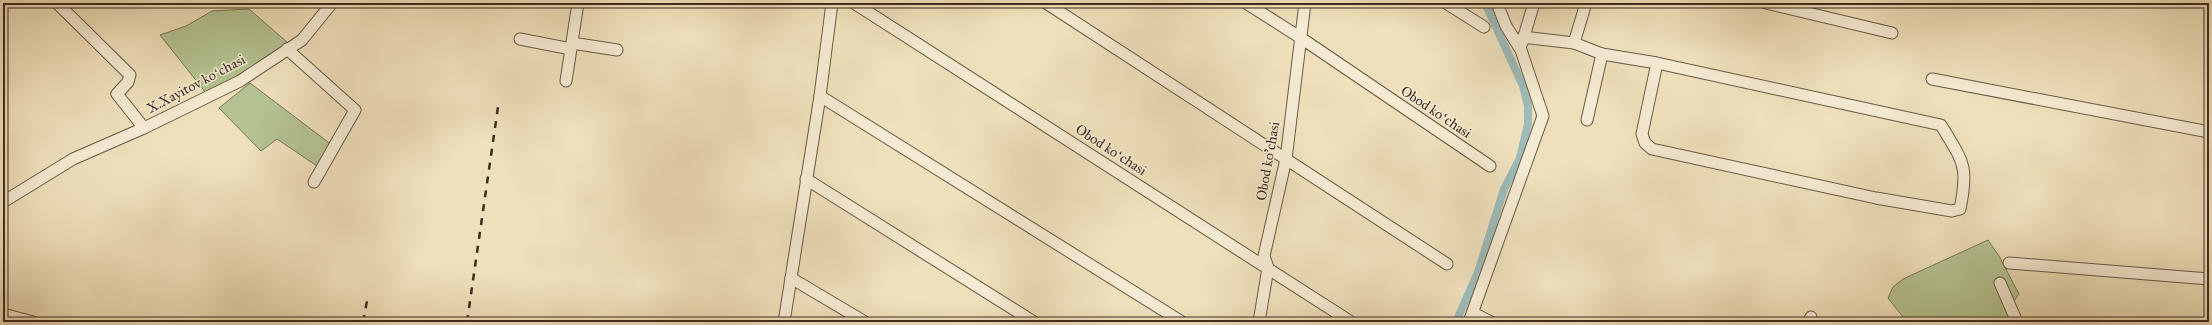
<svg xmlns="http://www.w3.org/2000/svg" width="2212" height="325" font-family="'IM FELL Great Primer',serif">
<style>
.green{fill:#b5c393;stroke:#7a7758}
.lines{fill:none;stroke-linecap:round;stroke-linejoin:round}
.canal{stroke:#9dbbb9;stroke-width:8}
.minor-casing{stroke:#6a5845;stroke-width:13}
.minor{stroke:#f5ebd3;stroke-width:11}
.rail{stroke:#3e2b1e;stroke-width:2.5;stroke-dasharray:7 7;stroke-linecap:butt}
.labels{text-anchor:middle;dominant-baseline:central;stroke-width:3;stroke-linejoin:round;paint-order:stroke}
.street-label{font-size:14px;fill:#3e2b1e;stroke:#f5ebd3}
</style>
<rect width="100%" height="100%" fill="#efe0bb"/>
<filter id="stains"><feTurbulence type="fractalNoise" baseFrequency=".005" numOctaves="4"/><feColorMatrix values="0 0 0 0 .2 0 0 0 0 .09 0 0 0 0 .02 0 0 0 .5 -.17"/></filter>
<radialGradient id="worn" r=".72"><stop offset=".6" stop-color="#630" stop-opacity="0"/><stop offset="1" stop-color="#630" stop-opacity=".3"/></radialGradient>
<g class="green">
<path d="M249,9l39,34 -53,37 -29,13 -46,-58 26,-9 26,-15z"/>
<path d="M250,83l82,62 -12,23 -43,-29 -16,12 -42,-43z"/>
<path d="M1988,240l11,16 20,38 -5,7 9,21h-116l-19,-24 5,-11 10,-8z"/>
</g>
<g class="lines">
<path class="canal" d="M1456,322l22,-50 26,-83 16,-31 8,-34v-18l-5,-20 -38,-83"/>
<g class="minor-casing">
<g id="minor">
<path d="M57,3l73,72 -2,7 -11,12 27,34"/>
<path d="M854,3l497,319"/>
<path d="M1046,3l401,261"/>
<path d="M1246,3l55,35 189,128"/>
<path d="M1446,3l38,24"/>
<path d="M1766,3l126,30"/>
<path d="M1523,37l51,6 28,11 55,9 284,62c22,37 28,40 19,84l-8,2 -76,-13 -224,-49 -7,-6 -3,-9 15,-71"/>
<path d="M520,39l51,10"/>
<path d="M572,43l45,7"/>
<path d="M1522,43l12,-40"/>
<path d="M1574,43l12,-40"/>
<path d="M287,49l68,61 -41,72"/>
<path d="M1932,79l277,53"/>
<path d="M566,81l12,-78"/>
<path d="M820,96l362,226"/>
<path d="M1587,120l15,-66"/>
<path d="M806,179l228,143"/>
<path d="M3,202l70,-43 71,-31 96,-47 62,-41 30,-37"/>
<path d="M2009,263l200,16"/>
<path d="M791,278l74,44"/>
<path d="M2000,283l17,39"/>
<path d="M1473,313l18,9"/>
<path d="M3,314l30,8"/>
<path d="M784,322l36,-226 12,-93"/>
<path d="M1259,322l9,-54 -4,-12 22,-97 19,-156"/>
<path d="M1469,322l74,-206 -22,-66 -15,-24 -9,-23"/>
<path d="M1808,322l3,-5"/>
</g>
</g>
<use href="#minor" class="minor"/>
<g class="rail">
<path d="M363,322l4,-21"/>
<path d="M467,322l31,-215"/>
</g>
</g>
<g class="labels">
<g class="street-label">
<text transform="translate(196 84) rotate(-28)">X.Xayitov koʻchasi</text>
<text transform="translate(1436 112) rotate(34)">Obod koʻchasi</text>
<text transform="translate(1111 150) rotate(33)">Obod koʻchasi</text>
<text transform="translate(1268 161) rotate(-80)">Obod ko'chasi</text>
</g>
</g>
<rect width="2212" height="325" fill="none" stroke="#efe0bb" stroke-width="16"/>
<rect x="4" y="4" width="2204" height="317" fill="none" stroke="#3e2b1e" stroke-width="2"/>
<rect x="8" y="8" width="2196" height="309" fill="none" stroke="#3e2b1e"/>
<rect width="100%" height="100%" filter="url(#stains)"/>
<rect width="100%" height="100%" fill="url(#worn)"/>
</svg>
